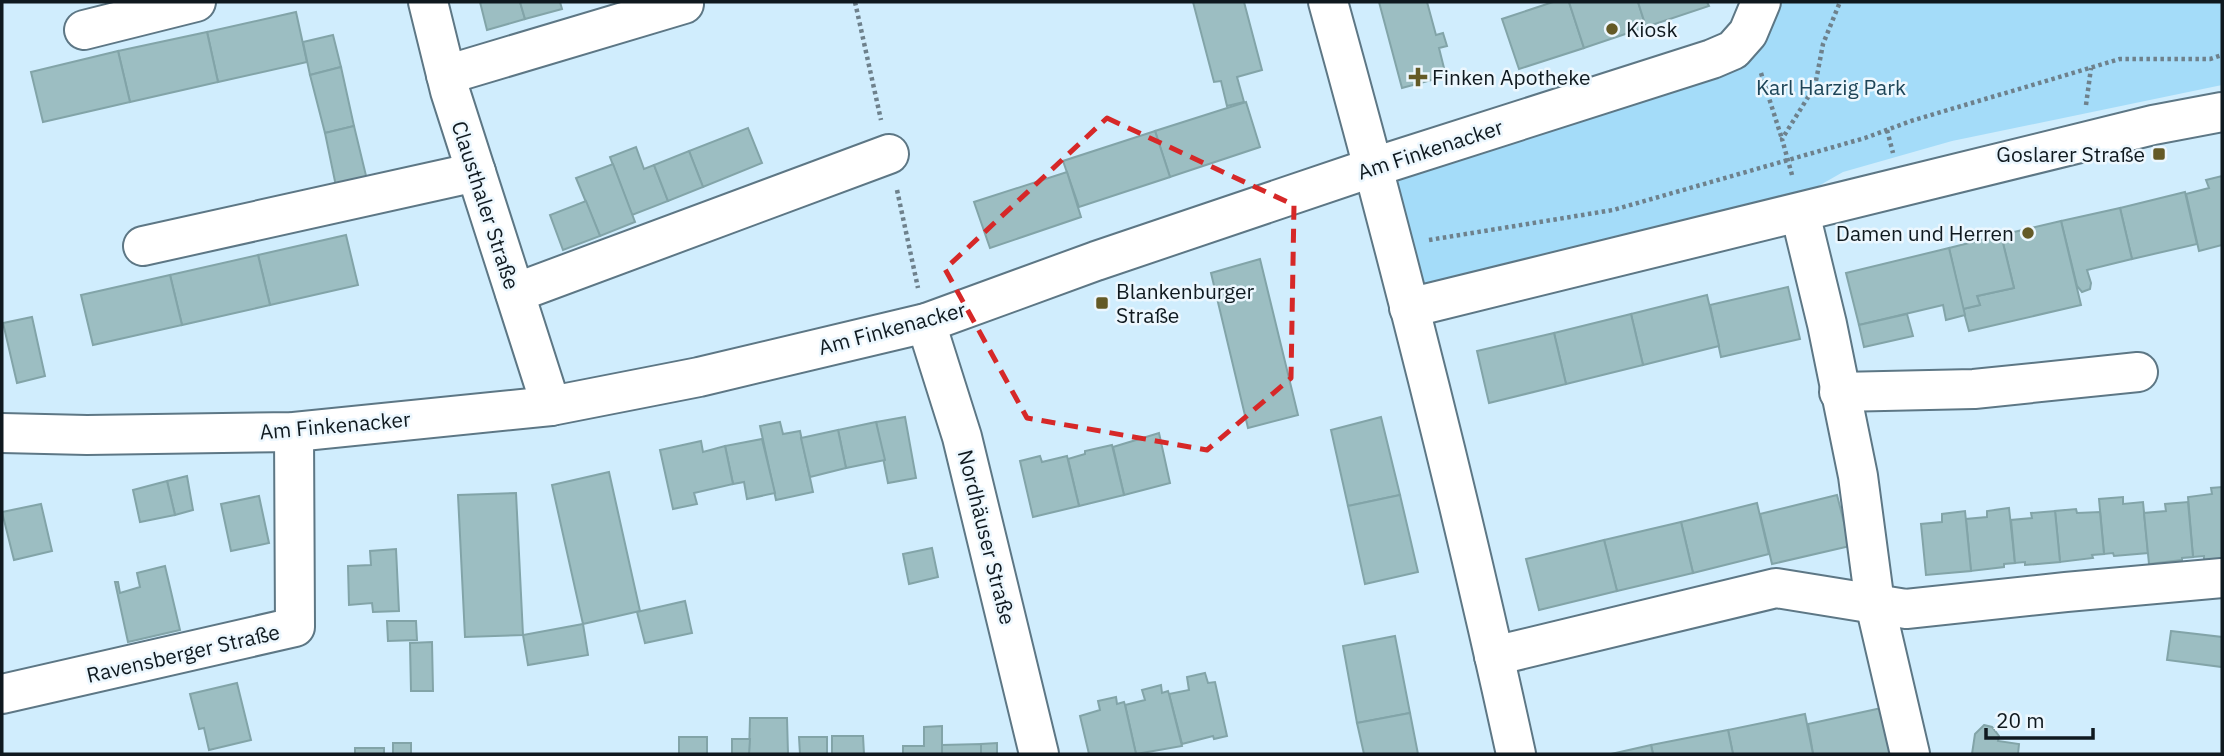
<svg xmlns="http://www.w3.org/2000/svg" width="2224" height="756" font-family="'IBM Plex Sans',sans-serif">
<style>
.green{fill:#a4dcf9}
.building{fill:#9cbec2;stroke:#82a4a8;stroke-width:2}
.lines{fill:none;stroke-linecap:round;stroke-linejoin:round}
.minor-casing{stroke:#5d7785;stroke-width:42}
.path{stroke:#6e818c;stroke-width:4.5;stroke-dasharray:3.5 3.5;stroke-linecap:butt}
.minor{stroke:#fff;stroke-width:38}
.marked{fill:none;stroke:#d62828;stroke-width:5;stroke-dasharray:14 9;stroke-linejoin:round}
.poi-dot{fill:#645a26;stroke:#ecf7fe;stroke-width:2.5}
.labels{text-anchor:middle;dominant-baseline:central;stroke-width:5;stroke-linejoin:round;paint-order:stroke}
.poi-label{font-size:21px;fill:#0f191f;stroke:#ecf7fe;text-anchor:start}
.park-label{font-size:21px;fill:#1d4558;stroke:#ecf7fe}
.street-label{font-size:21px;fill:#0f191f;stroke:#ecf7fe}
</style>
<rect width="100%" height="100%" fill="#d0edfd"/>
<path class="green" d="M1774,2h448v83l-270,56 -109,31 -49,28 -373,97 -32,-124 327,-99z"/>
<g class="building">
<path d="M480,2h40l5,17 -38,11z"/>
<path d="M520,2h40l2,7 -37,10z"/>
<path d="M1193,2h51l18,68 -25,7 7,25 -17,4 -6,-25 -7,1z"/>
<path d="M1379,2h48l9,33 7,-2 4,13 -8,2 7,28 -44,12z"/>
<path d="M1553,2h16l15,46 -65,21 -17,-50z"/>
<path d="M1569,2h69l8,25 -62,21z"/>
<path d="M1638,2h69l2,4 -63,21z"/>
<path d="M296,12l11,50 -89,20 -11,-50z"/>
<path d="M207,32l11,50 -88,20 -12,-51z"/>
<path d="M333,35l8,32 -31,8 -7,-33z"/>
<path d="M118,51l12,51 -87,20 -12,-50z"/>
<path d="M341,67l13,59 -29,7 -15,-58z"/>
<path d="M1246,102l14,45 -90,30 -15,-46z"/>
<path d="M354,126l14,58 -31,7 -12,-58z"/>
<path d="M748,128l14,35 -59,24 -14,-36z"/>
<path d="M1155,131l15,46 -91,30 -16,-46z"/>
<path d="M636,147l8,22 10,-4 14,36 -36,14 -22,-58z"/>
<path d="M689,151l14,36 -35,14 -14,-36z"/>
<path d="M613,164l22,58 -35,14 -24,-58z"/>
<path d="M1067,172l14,45 -91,31 -16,-46z"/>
<path d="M2222,176v69l-23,6 -13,-57 23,-6 -3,-8z"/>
<path d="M2185,192l12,52 -65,15 -12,-51z"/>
<path d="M586,201l14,35 -37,14 -13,-35z"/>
<path d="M2120,208l12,51 -45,11 4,13 -1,6 -8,3 -5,-6 -16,-65z"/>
<path d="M2061,221l20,84 -112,26 -6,-22 17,-4 -3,-9 37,-8 -13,-53z"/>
<path d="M346,235l12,50 -88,20 -12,-50z"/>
<path d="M2001,235l13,53 -37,8 3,9 -17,4 -14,-61z"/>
<path d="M1949,248l16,67 -19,5 -3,-15 -84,20 -13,-52z"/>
<path d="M258,255l12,50 -88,20 -12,-50z"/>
<path d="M1260,259l38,156 -50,13 -37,-155z"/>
<path d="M170,275l12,50 -89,20 -12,-50z"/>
<path d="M1788,287l12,52 -79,18 -11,-52z"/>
<path d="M1707,295l12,51 -76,19 -12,-51z"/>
<path d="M1631,314l12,51 -77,19 -12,-51z"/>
<path d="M1907,314l6,22 -49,11 -5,-22z"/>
<path d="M32,317l13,59 -28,7 -14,-60z"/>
<path d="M1554,333l12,51 -77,19 -12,-52z"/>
<path d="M905,417l11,61 -28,5 -12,-61z"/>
<path d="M1381,417l19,78 -52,11 -17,-76z"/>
<path d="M780,422l3,12 17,-3 13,61 -37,8 -16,-74z"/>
<path d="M876,422l9,38 -39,8 -8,-38z"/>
<path d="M838,430l8,38 -36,9 -9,-39z"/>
<path d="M1159,433l11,50 -46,12 -11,-48z"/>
<path d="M762,439l13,54 -28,6 -3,-17 -11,2 -8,-38z"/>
<path d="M701,441l2,11 22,-6 8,38 -39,9 3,11 -24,5 -13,-59z"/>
<path d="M1112,445l12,50 -45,11 -11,-47 17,-5v-3z"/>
<path d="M1040,456l2,6 25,-6 12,50 -46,11 -13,-56z"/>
<path d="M609,472l31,139 -57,13 -31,-139z"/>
<path d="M187,476l6,34 -18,5 -8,-34z"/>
<path d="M167,481l8,34 -35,7 -7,-32z"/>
<path d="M2222,487v72l-18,1v-4l-11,1 -5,-60 24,-3 -1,-6z"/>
<path d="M516,493l7,142 -58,2 -7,-142z"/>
<path d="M1400,495l18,77 -53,12 -17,-78z"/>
<path d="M1837,495l13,51 -78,18 -12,-50z"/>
<path d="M259,496l10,47 -38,8 -10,-47z"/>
<path d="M2123,497v7l20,-2 5,51 -34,3 -1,-3 -9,1 -5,-55z"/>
<path d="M2188,502l5,55 -11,1v2l-33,4 -5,-51 22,-2 -1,-7z"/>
<path d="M1757,503l12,51 -76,19 -12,-51z"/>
<path d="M41,504l11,47 -38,9 -12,-48z"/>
<path d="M2009,508l6,55 -11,1v3l-33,4 -5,-52 21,-2v-6z"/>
<path d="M2076,509l1,4 23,-1 4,42 -12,1 1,3 -33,4 -5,-51z"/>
<path d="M1965,511l6,60 -45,4 -5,-51 21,-2v-8z"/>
<path d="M2055,511l5,51 -35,3v-3l-10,1 -4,-43 21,-2 -1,-5z"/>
<path d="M1681,522l12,51 -76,18 -13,-51z"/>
<path d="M1604,540l13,51 -78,19 -13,-51z"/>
<path d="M932,548l6,29 -29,7 -6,-30z"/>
<path d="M396,549l3,62 -26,1 -1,-9 -23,2 -1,-39 23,-1 -1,-14z"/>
<path d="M165,566l15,64 -52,12 -13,-60h3l2,11 20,-6 -3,-14z"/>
<path d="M685,601l7,32 -47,10 -8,-31z"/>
<path d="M387,621h29l1,19 -29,1z"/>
<path d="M583,624l5,31 -60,10 -5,-30z"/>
<path d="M2171,631l51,6v30l-55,-7z"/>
<path d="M1395,636l15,77 -53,10 -14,-77z"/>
<path d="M432,642l1,49h-22l-1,-48z"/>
<path d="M1205,673l3,10 7,-1 12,54 -13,3 -1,-3 -31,8 -13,-50 20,-4 -2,-13z"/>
<path d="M237,683l14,57 -42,10 -5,-22 -5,1 -9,-35z"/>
<path d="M1161,685l1,8 6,-2 1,3 13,52 -46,8 -11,-49 20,-5 -3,-10z"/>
<path d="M1116,697l1,7 7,-2 1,3 11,49h-47l-9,-38 20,-6 -2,-9z"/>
<path d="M1886,707l9,47h-82l-5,-30z"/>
<path d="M1410,713l8,41h-54l-7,-31z"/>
<path d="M1805,714l8,40h-80l-5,-24z"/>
<path d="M750,718h37l1,36h-39z"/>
<path d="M1984,725l8,2 7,9 -1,5 21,3 -1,10h-46l3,-20z"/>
<path d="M942,726v28h-39v-8h21v-19z"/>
<path d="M1728,730l5,24h-80l-2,-9z"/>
<path d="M832,736h31l1,18h-32z"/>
<rect x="679" y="737" width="28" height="17"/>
<path d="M799,737h28v17h-27z"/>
<path d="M732,739h18l-1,15h-17z"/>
<rect x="393" y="743" width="18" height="11"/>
<path d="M997,743v11h-16v-10z"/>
<path d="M981,744v10h-39v-9z"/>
<path d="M1651,745l2,9h-42z"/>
<rect x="355" y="748" width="29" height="6"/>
</g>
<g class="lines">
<g class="minor-casing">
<g id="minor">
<path d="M428,2l22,89 101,315"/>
<path d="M1328,2c69,249 133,500 188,752"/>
<path d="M84,30l112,-28"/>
<path d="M446,75l238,-71"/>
<path d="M1800,213l27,111 31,152 17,128 35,150"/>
<path d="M143,246l333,-74"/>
<path d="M515,293l374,-139"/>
<path d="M1409,308l744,-183 69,-13"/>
<path d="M926,323l36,114 77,317"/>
<path d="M1839,392l135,-3 164,-17"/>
<path d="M2,433l85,2 207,-3 257,-26 148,-29 227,-54 170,-62 278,-94 338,-108 21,-9 15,-17 13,-31"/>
<path d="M1494,656l282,-68 130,21 160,-17 156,-14"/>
<path d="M2,694l293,-67 -1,-195"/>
</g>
</g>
<g class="path">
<path d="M855,2l26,118"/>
<path d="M1761,73l21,66"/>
<path d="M2086,105l5,-37"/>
<path d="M1887,130l6,23"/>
<path d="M1792,175l-10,-36 33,-53 8,-42 17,-42"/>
<path d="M897,190l21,98"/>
<path d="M1429,240l184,-30 252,-72 46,-17 209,-62h90l12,-4"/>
</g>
<use href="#minor" class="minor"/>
</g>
<path class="marked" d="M1107,118l187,87 -3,173 -84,72 -180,-32 -82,-149z"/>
<g class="poi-dot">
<circle cx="1612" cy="29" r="7"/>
<path d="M1414.5 66.5h7v7h7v7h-7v7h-7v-7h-7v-7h7z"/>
<rect x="2152" y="147" width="14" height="14" rx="3.5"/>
<circle cx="2028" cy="233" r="7"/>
<rect x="1095" y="296" width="14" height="14" rx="3.5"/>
</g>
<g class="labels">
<g class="poi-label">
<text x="1626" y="29">Kiosk</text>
<text x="1432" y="77">Finken Apotheke</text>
<text x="2145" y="154" text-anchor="end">Goslarer Straße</text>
<text x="2014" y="233" text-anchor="end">Damen und Herren</text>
<text x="1116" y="291">Blankenburger<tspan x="1116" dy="24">Straße</tspan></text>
</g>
<g class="park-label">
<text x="1831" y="87">Karl Harzig Park</text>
</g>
<g class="street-label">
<text transform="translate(1430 149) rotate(-18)">Am Finkenacker</text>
<text transform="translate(486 205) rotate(72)">Clausthaler Straße</text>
<text transform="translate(892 328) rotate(-15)">Am Finkenacker</text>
<text transform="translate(335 425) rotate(-5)">Am Finkenacker</text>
<text transform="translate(987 537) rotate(76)">Nordhäuser Straße</text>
<text transform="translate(183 653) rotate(-13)">Ravensberger Straße</text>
</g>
</g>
<rect width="2224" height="756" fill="none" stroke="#0f191f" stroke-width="7"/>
<path d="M1986 728v10h107v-10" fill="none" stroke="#0f191f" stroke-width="3.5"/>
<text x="1996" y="728" font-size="21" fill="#0f191f" stroke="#ecf7fe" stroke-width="5" paint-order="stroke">20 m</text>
</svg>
